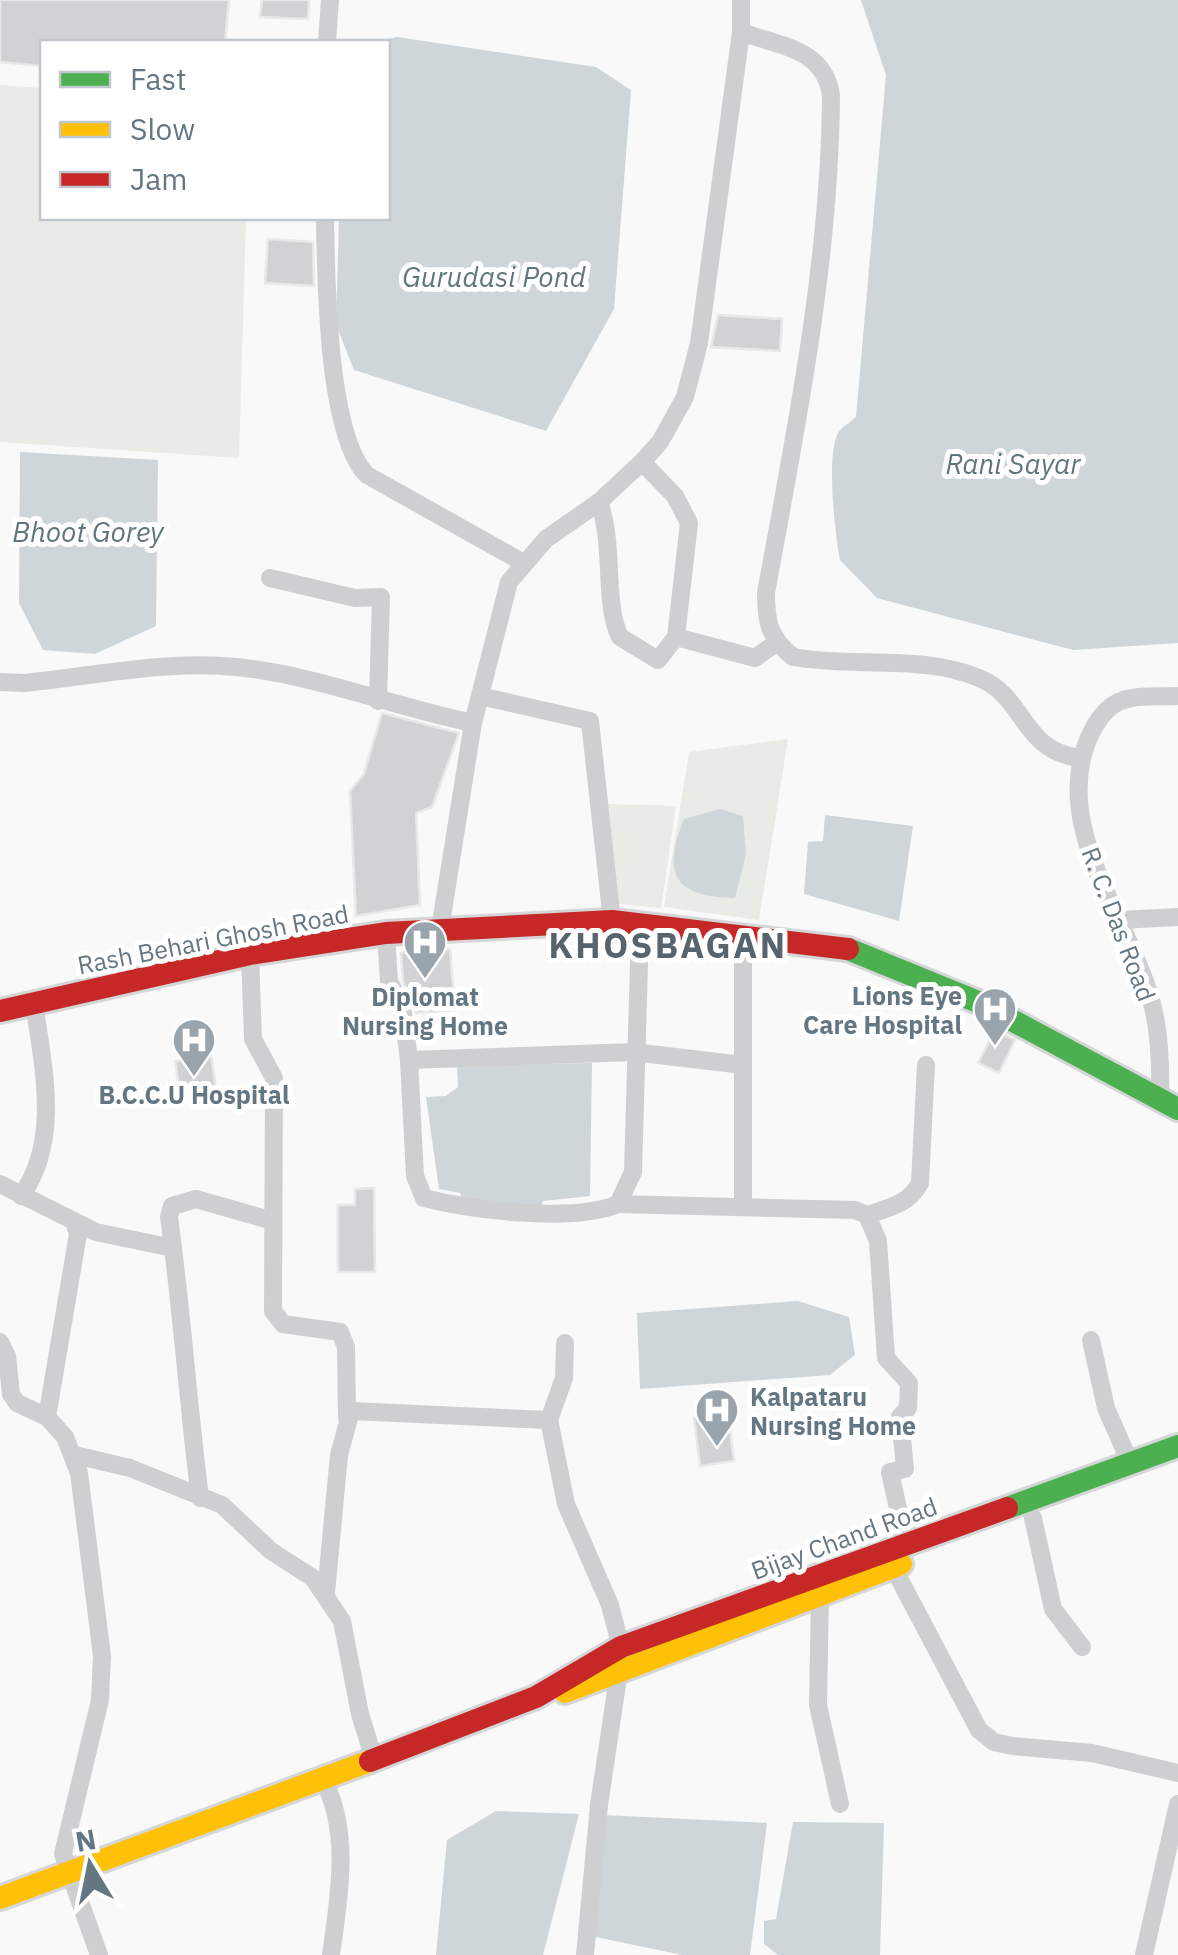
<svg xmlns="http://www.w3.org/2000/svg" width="1178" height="1955" font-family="'IBM Plex Sans',sans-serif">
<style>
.green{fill:#e8ebe6}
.water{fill:#ced6d9}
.building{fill:#d0d2d3;stroke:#e8e8e8;stroke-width:2.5}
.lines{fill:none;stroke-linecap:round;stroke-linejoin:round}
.fast-casing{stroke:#d5d6d7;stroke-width:28}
.slow-casing{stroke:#d5d6d7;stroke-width:28}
.jam-casing{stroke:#d5d6d7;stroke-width:28}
.street{stroke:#cecfd0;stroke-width:18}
.fast{stroke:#4caf50;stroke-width:22}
.slow{stroke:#ffc107;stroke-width:22}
.jam{stroke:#c62828;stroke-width:22}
.labels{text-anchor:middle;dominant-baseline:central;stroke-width:10;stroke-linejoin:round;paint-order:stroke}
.street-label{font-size:25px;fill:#657683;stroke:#fff}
.poi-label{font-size:25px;font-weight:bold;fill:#657683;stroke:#fff}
.water-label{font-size:28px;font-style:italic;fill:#60757c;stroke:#fff}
.district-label{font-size:35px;font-weight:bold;letter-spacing:2.5px;fill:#57646e;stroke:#fff}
</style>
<rect width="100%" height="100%" fill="#f9f9f9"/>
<g class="green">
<path d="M0,85l42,3v130h204l-7,240 -239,-16z"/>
<path d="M788,739l-29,181 -95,-13 25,-155z"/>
<path d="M608,804l68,2 -15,102 -42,-4z"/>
</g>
<g class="water">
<path d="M861,0h317v643l-105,7 -196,-52 -37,-38c-5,-25 -14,-106 -2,-127 4,-6 14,-12 18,-16l30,-342z"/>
<path d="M397,37l199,30 35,23 -17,219 -68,122 -192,-61 -18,-45 3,-107h49v-176h-13z"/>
<path d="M20,452l138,8 -2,166 -61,28 -52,-4 -24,-47z"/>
<path d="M720,809l23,7 3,38 -11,44c-62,-1 -73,-25 -51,-79z"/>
<path d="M825,815l88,11 -14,95 -95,-27 4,-52 15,-1z"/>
<path d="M592,1063l-2,133 -47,5 -2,6 -78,-5 -3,-9 -21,-4 -13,-92 20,-1 12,-9 -1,-21z"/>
<path d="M798,1301l51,16 6,38 -25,20 -190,14 -3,-76z"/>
<path d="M496,1811l83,3 -36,141h-107l11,-115z"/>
<path d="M603,1815l164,8 -17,132h-68l-91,-19z"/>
<path d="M793,1822l91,1 -4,132h-102l-14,-11v-23l12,-2z"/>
</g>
<g class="building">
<path d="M0,0h229l-4,42h-183v24l-42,-4z"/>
<path d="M262,0h47l-1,19 -48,-2z"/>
<path d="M268,239l45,3 1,44 -49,-3z"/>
<path d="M718,315l64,4 -2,32 -69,-4z"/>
<path d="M382,713l77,20 -27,74 -16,6 4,92 -64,11 -6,-125 14,-17z"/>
<path d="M450,949l5,61 -39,3 -13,-32 -2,-28z"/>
<path d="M995,1030l20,10 -16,33 -21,-10z"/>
<path d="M211,1055l6,41 -36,5 -6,-40z"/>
<path d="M374,1188l1,84h-37v-67h17v-16z"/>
<path d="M728,1414l6,47 -34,5 -6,-48z"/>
</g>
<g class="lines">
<g class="fast-casing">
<g id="fast">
<path d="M848,949l130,53 200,107"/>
<path d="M1007,1508l171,-62"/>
</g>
</g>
<g class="slow-casing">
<g id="slow">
<path d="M565,1692l336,-128"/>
<path d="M0,1898l370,-137"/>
</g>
</g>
<g class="jam-casing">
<g id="jam">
<path d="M0,1011l250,-57 136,-21 226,-12 236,28"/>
<path d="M370,1761l166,-64 85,-50 386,-139"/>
</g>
</g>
<g class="street">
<path d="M741,32c38,14 83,16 90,63 -1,167 -35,333 -65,498 0,30 3,44 27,64 60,11 129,-3 186,21 47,19 42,72 100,80"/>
<path d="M327,42l3,-42"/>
<path d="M325,218c1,59 2,217 42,257l155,87"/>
<path d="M642,462l33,34 14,27 -13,114 79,21 21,-15"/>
<path d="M599,502c16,43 4,101 21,135l38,23 18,-23"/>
<path d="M270,578l85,20 26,-1 -3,104"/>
<path d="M0,682l24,1c70,-7 141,-23 212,-16 80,8 158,40 237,56"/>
<path d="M480,696l110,25 22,200"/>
<path d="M1119,920l59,-3"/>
<path d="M440,929l33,-206 36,-141 37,-43 53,-37 43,-40 18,-20 25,-45 14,-54 42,-311v-32"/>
<path d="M386,933l3,49 13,23 7,55 6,116 9,22c47,12 149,25 194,6l15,-32 7,-243"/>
<path d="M743,934v271"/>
<path d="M250,954l3,85 21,39 -1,233 10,13 57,8 6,15 1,71"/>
<path d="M409,1060l224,-8 110,13"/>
<path d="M1160,1100c1,-35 0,-74 -11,-107 -26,-83 -101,-174 -57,-262 9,-17 20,-30 40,-33 14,-3 31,-1 46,-2"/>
<path d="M0,1184l96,48 77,16"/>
<path d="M21,1196c40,-55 22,-130 13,-193"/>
<path d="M618,1204l237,6 12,5 11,26 8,117 23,25 -1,25 -8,9 5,52 -15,3 16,73"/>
<path d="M867,1215c22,-7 42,-11 53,-32l6,-118"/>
<path d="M1091,1340l15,68 25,57"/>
<path d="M0,1342l7,14 4,38 6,9 30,14 18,20 14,36 23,183 -2,44 -37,154 36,101"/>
<path d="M565,1343l-1,35 -15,42 17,84 44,101 11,42"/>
<path d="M47,1417l31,-183 -4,-13"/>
<path d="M75,1455l55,13 92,37 49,46 42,27 29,43 18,93 14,45"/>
<path d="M200,1498c-12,-94 -18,-187 -31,-281l3,-11 24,-7 77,22"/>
<path d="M1033,1518l20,91 29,38"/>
<path d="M893,1567l86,163 15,12 18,4 80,7 86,20"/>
<path d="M326,1593l13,-138 12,-44 198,9"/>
<path d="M820,1596l-2,109 22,99"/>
<path d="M323,1779c28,53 16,118 8,176"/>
<path d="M585,1955l14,-150 20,-134"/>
<path d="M1144,1955l34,-151"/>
</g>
<use href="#fast" class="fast"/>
<use href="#slow" class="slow"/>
<use href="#jam" class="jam"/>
</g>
<defs>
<g id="hospital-pin" transform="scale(2.25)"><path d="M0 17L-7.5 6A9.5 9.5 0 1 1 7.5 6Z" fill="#99a4ac" stroke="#fff"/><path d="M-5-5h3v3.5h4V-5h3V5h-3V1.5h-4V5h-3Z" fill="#fff"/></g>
</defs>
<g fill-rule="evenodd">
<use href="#hospital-pin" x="425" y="942"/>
<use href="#hospital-pin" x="995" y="1009"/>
<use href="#hospital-pin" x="194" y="1040"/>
<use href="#hospital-pin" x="717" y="1410"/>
</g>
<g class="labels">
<g class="street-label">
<text transform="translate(1119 924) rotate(69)">R. C. Das Road</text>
<text transform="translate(213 939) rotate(-11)">Rash Behari Ghosh Road</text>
<text transform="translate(844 1538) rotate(-20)">Bijay Chand Road</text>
</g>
<g class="poi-label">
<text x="962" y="995" text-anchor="end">Lions Eye<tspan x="962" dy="29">Care Hospital</tspan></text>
<text x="425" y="996">Diplomat<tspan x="425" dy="29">Nursing Home</tspan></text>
<text x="194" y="1094">B.C.C.U Hospital</text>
<text x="750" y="1396" text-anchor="start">Kalpataru<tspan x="750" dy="29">Nursing Home</tspan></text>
</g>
<g class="water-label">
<text x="494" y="276">Gurudasi Pond</text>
<text x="1013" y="463">Rani Sayar</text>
<text x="88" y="531">Bhoot Gorey</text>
</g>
<g class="district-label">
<text x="668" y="945">KHOSBAGAN</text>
</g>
</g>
<rect x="40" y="40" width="350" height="180" fill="#ffffff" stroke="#c1c8cd" stroke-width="2.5"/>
<rect x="60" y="72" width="50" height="15" fill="#4caf50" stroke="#c1c8cd" stroke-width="2.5"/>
<text x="130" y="90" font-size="30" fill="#657683">Fast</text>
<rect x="60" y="122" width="50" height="15" fill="#ffc107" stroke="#c1c8cd" stroke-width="2.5"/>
<text x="130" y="140" font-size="30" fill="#657683">Slow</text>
<rect x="60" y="172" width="50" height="15" fill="#c62828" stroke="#c1c8cd" stroke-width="2.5"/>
<text x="130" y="190" font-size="30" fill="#657683">Jam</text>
<g transform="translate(90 1865) rotate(350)" stroke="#ffffff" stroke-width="8" paint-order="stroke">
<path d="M0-8L18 38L0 25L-18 38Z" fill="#657683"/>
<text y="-15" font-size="28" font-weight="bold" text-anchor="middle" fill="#657683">N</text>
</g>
</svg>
